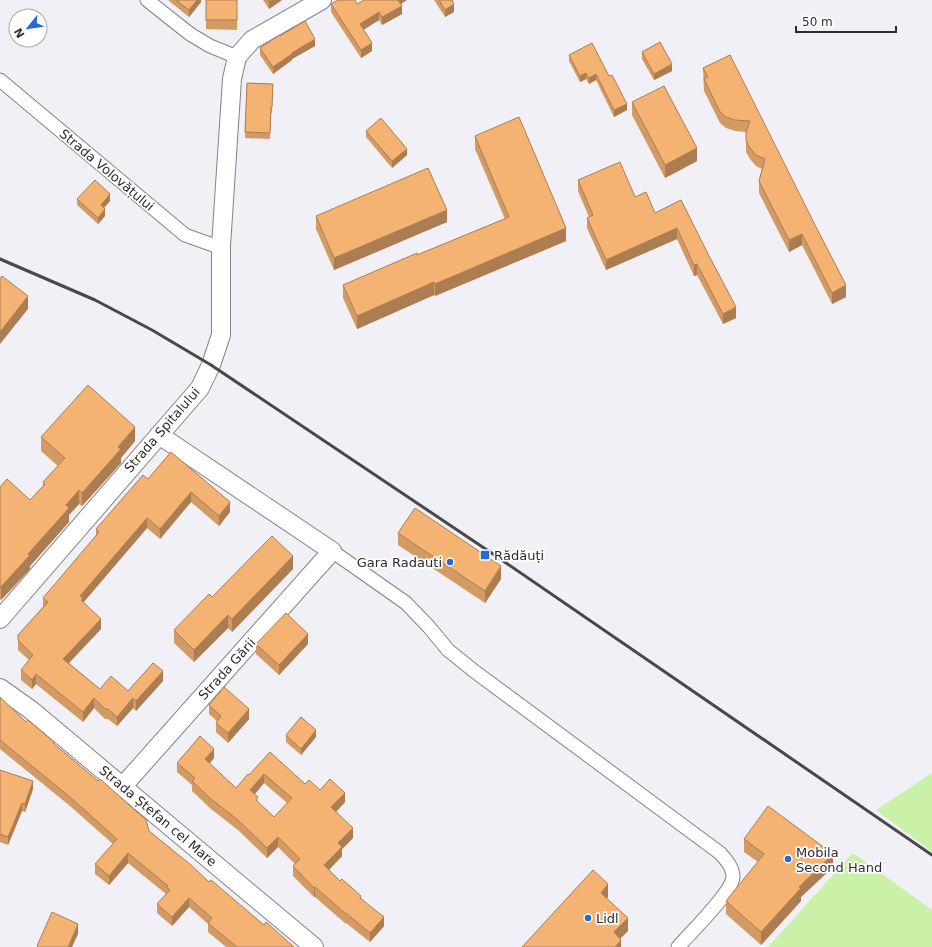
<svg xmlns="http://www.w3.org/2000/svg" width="932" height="947" font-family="'DejaVu Sans',sans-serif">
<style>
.green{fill:#c9f1a8}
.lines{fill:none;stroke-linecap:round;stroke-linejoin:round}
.street-casing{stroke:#838388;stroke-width:15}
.secondary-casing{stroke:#838388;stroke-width:20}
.street{stroke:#fff;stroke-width:13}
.secondary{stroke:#fff;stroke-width:18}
.rail{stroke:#48484b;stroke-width:3}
.wall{fill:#d39a63;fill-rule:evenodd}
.shaded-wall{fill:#ac7d50}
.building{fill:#f5b373;stroke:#ac7d50;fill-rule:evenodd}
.poi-dot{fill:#2469d5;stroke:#fff;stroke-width:1.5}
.labels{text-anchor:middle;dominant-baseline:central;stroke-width:3.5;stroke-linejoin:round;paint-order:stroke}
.street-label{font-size:13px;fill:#2c2c2e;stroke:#fff}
.poi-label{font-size:13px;fill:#2c2c2e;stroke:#fff;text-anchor:start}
</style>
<rect width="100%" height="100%" fill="#f0f0f6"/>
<g class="green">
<path d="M932,773v79l-56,-42z"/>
<path d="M853,853l79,57v37h-164z"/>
</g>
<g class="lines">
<g class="street-casing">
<g id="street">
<path d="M147,0l43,34 20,12 27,11"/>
<path d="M0,80l185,155 28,10 8,1"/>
<path d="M332,551l74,52 23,24 19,23 26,21 246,182c6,7 13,14 13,24 -1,16 -43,56 -55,70"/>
</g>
</g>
<g class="secondary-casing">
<g id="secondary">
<path d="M0,619l200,-231 11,-23 10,-30v-89l11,-167 5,-22 15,-17 70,-40"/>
<path d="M0,688l31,22 283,237"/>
<path d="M122,787l210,-236 -173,-116"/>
</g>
</g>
<use href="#street" class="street"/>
<use href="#secondary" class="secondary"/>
<path class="rail" d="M0,259l95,41 57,30 59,35 282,189 439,301"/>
</g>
<g class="wall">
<path d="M168,0h33v2l-12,15z"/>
<path d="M206,0h31v30l-31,-1z"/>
<path d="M263,0h19l-13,9z"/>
<path d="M364,0h43l-6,4 1,10 -20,11 -3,-5 -16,10 9,21 -11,7 -30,-46v-8h26z"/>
<path d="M434,0h18l2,12 -9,5z"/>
<path d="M280,36l35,10 -23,13v1l-19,14 -13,-19v-7z"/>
<path d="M642,52l30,19 -18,9 -12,-21z"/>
<path d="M569,55l40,21 18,34 -13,7 -18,-37 -7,4 -3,-5 -6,3 -11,-21z"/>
<path d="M730,55l116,242 -14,7 -30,-59 -13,7 -30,-59v-12l3,-12 -6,-3 -6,-7 -4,-7v-20l-11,-1 -9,-3 -6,-5 -16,-32 -1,-23z"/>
<path d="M247,83l26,1 -1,29h-1l-1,26 -25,-1z"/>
<path d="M632,102l65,59 -32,17 -33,-63z"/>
<path d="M366,131l41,24 -15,13 -26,-31z"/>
<path d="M475,136l91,105 -131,55 -1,-1 -77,34 -14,-31v-13l162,-66 -30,-70z"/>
<path d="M578,180l57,17 20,16 26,-13 55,118 -13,6 -26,-49 -3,1 -17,-37 -71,31 -19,-42v-10l2,-1 -11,-26z"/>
<path d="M77,199l33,2 -6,7 1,8 -7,8 -21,-19z"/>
<path d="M316,216l131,6 -113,48 -18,-41z"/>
<path d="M41,437l94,4 -14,17v5l-39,43 -3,-2 -10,11v7l-39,44v3l-29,31 -1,-1v-112l30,13 13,-14v-4l15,-16 -17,-15z"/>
<path d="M171,452l59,60 -11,14 -28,-24 -31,37 -13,-11 -64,74 18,27 -32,34 31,26 28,2 35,-10 -27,30 -3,-3 -16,18 -9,-7h-3l-11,-11 -11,14 -47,-38 -4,5 -11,-9v-10l8,-10 -11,-10v-15l25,-28v-9l53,-61v-8l52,-50z"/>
<path d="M398,533l103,46 -16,24 -87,-58z"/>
<path d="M293,569l-61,63 -4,-4 -34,34 -20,-19v-13l38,-33z"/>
<path d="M256,644h52l-29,31 -23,-21z"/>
<path d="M0,697l26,25 28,22 95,87 60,51 55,43 30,22h-68l-18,-15v-8l-19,-17 -17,19 -15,-13v-9l9,-10 -38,-31 -19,22 -14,-11v-10l18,-20 -43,-38 -70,-57z"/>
<path d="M209,705l40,14 -21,24 -12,-11v-9l1,-2 -8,-7z"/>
<path d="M286,735l30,2 -15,18 -15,-13z"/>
<path d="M270,752l35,32 40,18 -9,10 17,26 -11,11v7l-13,14 11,11 21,17 23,28 -14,16 -24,-19v1l-31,-27h-1l-21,-21v-10l2,-2 -17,-17 -11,11 -29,-28 -27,-21 -19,-18v-6l-15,-13v-9l37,-5 -5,6 27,24 13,-13zM264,783l23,20 -13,14 -16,-15 -4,-8z"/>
<path d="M0,770l33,19 -8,23 -3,-1 -14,34 -8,-3z"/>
<path d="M744,839l89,28 -32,30v4l-40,44 -35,-31v-13l32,-39 -14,-10z"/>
</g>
<g class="shaded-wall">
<path d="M197,0h4v2l-12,15v-7z"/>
<path d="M273,0h9l-13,9v-7z"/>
<path d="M397,0h10l-10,6z"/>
<path d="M454,4v8l-9,5v-7z"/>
<path d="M402,6v8l-20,11v-8z"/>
<path d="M379,12v8l-19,12v-8z"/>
<path d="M315,39v7l-23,13v1l-19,14v-7l19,-14z"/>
<path d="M372,43v8l-11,7v-8z"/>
<path d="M672,64v7l-18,9v-6z"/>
<path d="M586,73v6l-6,3v-6z"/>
<path d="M596,74v6l-7,4v-6z"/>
<path d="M627,104v6l-13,7v-7z"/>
<path d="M697,148v13l-32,17v-13z"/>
<path d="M407,149v6l-15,13v-7z"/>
<path d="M110,194v7l-9,10v-6z"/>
<path d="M105,209v7l-7,8v-6z"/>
<path d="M447,210v12l-113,48v-12z"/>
<path d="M566,228v13l-131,55v-12z"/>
<path d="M677,228v11l-71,31v-10z"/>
<path d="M802,234v11l-13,7v-12z"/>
<path d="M697,264v11l-3,1v-11z"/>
<path d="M434,282v13l-77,34v-13z"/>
<path d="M846,285v12l-14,7v-11z"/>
<path d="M28,296v13l-28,35v-12z"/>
<path d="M736,307v11l-13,6v-10z"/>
<path d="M135,427v14l-14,17v5l-39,43v-13l36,-46z"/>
<path d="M79,490v14l-10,11v7l-39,44v3l-29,31v-13l27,-33 38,-49z"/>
<path d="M191,492v10l-31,37v-10z"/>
<path d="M230,502v10l-11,14v-10z"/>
<path d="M147,518v10l-64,75 -2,7 -1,-14z"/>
<path d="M293,556v13l-61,63v-13z"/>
<path d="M501,566v13l-16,24v-12z"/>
<path d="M228,615v13l-34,34v-12z"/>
<path d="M101,619v10l-38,40v-10z"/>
<path d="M308,634v10l-29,31v-10z"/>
<path d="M163,671v10l-27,30v-10z"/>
<path d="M36,674v10l-4,5v-9z"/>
<path d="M94,698v10l-11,14v-10z"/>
<path d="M133,698v10l-16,18v-9z"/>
<path d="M249,709v10l-21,24v-10z"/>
<path d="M316,730v7l-15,18v-6z"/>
<path d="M214,749v9l-9,11v-10z"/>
<path d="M264,774v9l-14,17v-10z"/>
<path d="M33,781v8l-8,23v-8z"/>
<path d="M345,793v9l-14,15v-10z"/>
<path d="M22,803v8l-14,34v-8z"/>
<path d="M353,828v10l-11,11v7l-18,19v-10l14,-22z"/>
<path d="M278,837v10l-11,11v-10z"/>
<path d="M128,853v10l-19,22v-9z"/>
<path d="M833,854v13l-32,30v4l-40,44v-13l38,-45z"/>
<path d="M608,884v13l-7,8v-12z"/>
<path d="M315,887v10h-1v-9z"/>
<path d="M189,898v9l-17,19v-9z"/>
<path d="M384,917v9l-14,16v-9z"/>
<path d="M628,918v13l-14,14v-13z"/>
<path d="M78,924v10l-6,13h-4z"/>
<path d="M621,940v7h-6z"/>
</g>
<g class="building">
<path d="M176,0h21l-8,10z"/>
<rect x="206" y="0" width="31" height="20"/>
<path d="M268,0h5l-4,2z"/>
<path d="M338,0h17l2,4 7,-4h34l4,6 -20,11 -3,-5 -19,12 12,19 -11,7 -30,-46z"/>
<path d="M439,0h13l2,4 -9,6z"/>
<path d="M305,21l10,18 -23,14v1l-19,13 -13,-19 20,-13v1z"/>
<path d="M660,42l12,22 -18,10 -12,-22z"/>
<path d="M592,43l17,33 3,-1 15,29 -13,6 -18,-36 -7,4 -3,-5 -6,3 -11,-21z"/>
<path d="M730,55l86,172 30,58 -14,8 -30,-59 -13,6 -30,-59 6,-22 -9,-4 -6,-7 -4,-7v-9l4,-11 -15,-1 -9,-3 -6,-5 -16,-33 4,-2 -5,-9z"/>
<path d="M247,83l26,1 -1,23h-1l-1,26 -25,-1z"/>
<path d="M664,86l33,62 -32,17 -33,-63z"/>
<path d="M519,117l47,111 -131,56 -1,-2 -77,34 -14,-31 74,-32v2l92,-38 -34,-81z"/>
<path d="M381,118l26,31 -15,12 -26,-30z"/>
<path d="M620,162l15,35 11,-5 9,21 26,-13 27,54 28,53 -13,7 -26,-50 -3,1 -17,-37 -71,32 -19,-42 6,-3 -15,-35z"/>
<path d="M428,168l19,42 -113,48 -18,-42z"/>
<path d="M95,180l15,14 -9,11 4,4 -7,9 -21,-19z"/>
<path d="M2,276l26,20 -28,36v-53z"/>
<path d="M88,385l47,42 -17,20 3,2 -39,44 -3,-3 -13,15 3,3 -41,46 2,1 -29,32 -1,-1v-99l7,-8 23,21 15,-16 -2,-2 22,-24 -24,-21z"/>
<path d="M171,452l59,50 -11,14 -28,-24 -31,37 -13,-11 -67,78 3,2 -2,2 20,19 -38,40 37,30 11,-13 17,15 25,-28 10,8 -27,30 -3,-3 -16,19 -9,-8h-3l-11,-11 -11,14 -47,-38 -4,6 -11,-10 12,-15 -15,-15v-5l30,-33 -5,-4 56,-66 -3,-3 47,-54 5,4z"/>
<path d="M415,508l86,58 -16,25 -87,-58z"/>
<path d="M272,536l21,20 -61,63 -4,-4 -34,35 -20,-20 35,-36 3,3z"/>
<path d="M286,613l22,21 -29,31 -23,-21z"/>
<path d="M224,687l25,22 -21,24 -12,-10 5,-7 -12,-11z"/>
<path d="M0,697l26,25 2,-2 26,22 -1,1 45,38 2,-2 46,41 3,11 42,34 18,17 2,-2 53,45 2,-3 28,25h-57l-29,-24 4,-5 -23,-20 -17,19 -15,-13 13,-14 -4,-3 2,-1 -40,-33 -19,23 -14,-12 22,-25 -47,-42 -70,-57z"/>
<path d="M301,717l15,13 -15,19 -15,-14z"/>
<path d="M200,736l14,13 -9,10 31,29 12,-14 1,1 21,-23 35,32 4,-4 11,10 10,-11 15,14 -14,14 22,21 -15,15 4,4 -18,18 16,16 2,-2 19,17 -1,2 24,19 -14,16 -24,-20v1l-31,-27 -1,1 -21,-22 7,-7 -22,-22 -11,11 -29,-28 -27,-21 -19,-18 3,-3 -18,-15zM264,774l28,24 -18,19 -18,-17 2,-3 -8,-7z"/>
<path d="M0,770l33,11 -8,23 -3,-1 -14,34 -8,-3z"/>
<path d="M768,806l65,48 -34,33 2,1 -40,44 -35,-31 38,-47 -20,-15z"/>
<path d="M593,870l15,14 -7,9 27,25 -14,14 7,8 -6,7h-93z"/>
<path d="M52,912l26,12 -10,23h-29l-2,-1z"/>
</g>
<g class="poi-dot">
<rect x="480" y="550" width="10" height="10" rx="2"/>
<circle cx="450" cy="562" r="4"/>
<circle cx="788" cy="859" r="4"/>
<circle cx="588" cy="918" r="4"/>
</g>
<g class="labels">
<g class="street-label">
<text transform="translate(107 170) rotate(40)">Strada Volovățului</text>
<text transform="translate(162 430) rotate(-49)">Strada Spitalului</text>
<text transform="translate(227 669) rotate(-48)">Strada Gării</text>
<text transform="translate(158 816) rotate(40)">Strada Ștefan cel Mare</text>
</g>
<g class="poi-label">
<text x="494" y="555">Rădăuți</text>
<text x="442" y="562" text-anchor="end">Gara Radauti</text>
<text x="796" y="852">Mobila<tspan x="796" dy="15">Second Hand</tspan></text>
<text x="596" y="918">Lidl</text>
</g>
</g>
<g transform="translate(28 28) rotate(240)"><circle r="19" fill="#ffffff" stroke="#ababab"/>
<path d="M0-3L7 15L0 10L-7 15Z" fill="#2469d5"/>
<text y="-6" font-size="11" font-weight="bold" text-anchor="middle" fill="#2c2c2e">N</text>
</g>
<path d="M796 26v6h100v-6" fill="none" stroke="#2c2c2e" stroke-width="2"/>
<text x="802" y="26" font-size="12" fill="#2c2c2e" stroke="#ffffff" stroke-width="3" paint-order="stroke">50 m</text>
</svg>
